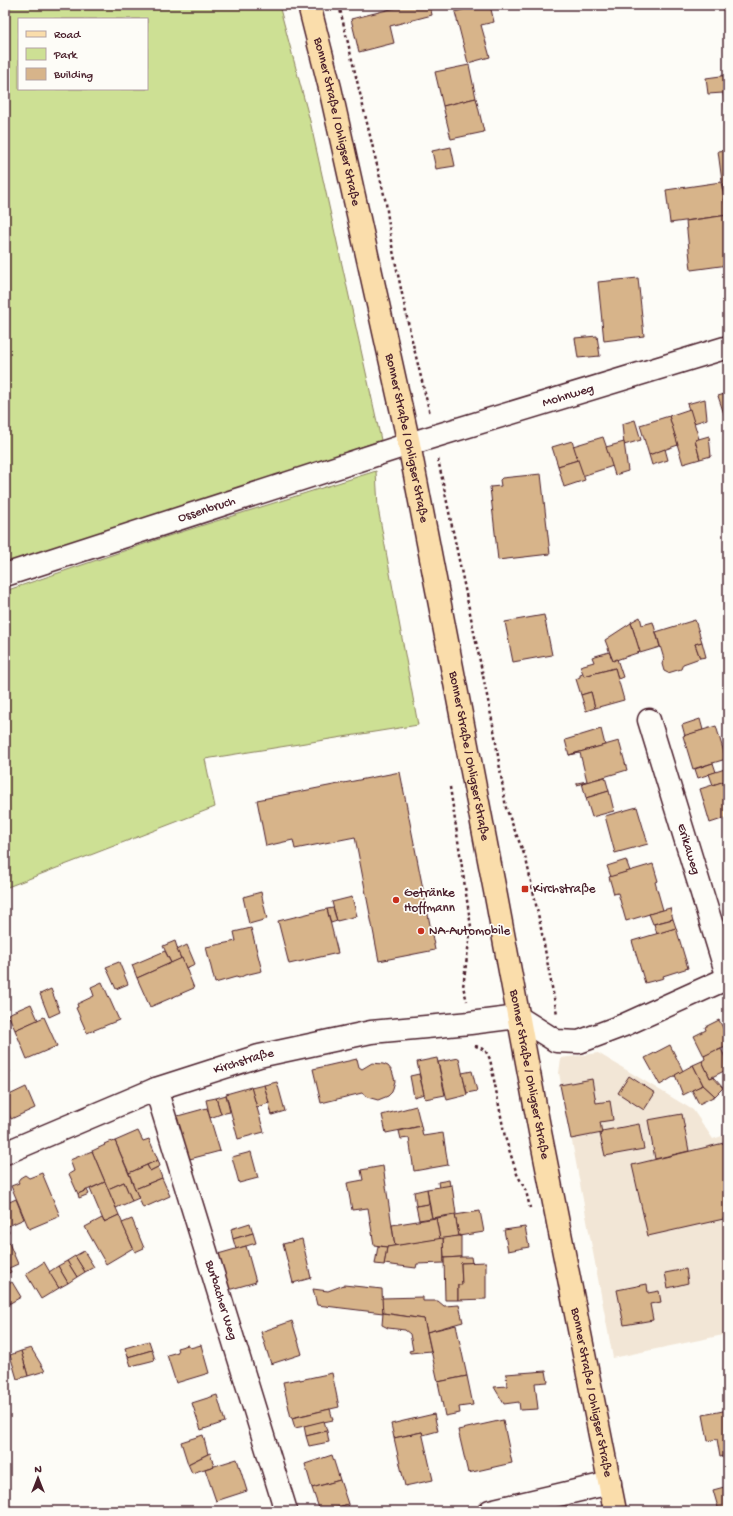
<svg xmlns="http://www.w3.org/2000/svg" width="733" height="1516" font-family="'Gochi Hand',sans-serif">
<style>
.built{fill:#f2e6d6}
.green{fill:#cde094;stroke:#8c8060;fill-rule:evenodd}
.building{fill:#d7b48a;stroke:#4a1f2b}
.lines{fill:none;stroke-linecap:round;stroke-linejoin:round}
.minor-casing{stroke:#4a1f2b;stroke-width:25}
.major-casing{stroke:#4a1f2b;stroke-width:25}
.path{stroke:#4a1f2b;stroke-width:2.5;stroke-dasharray:3 3;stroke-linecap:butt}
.minor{stroke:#fdfcf7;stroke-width:22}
.major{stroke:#faddab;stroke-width:22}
.poi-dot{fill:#c8321e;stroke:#fdfcf7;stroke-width:1.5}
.labels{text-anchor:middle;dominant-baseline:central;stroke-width:3.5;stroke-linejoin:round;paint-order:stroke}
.street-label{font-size:13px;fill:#4a1f2b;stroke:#fdfcf7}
.poi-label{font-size:13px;fill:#4a1f2b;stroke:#fdfcf7;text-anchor:start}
</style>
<rect width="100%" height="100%" fill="#fdfcf7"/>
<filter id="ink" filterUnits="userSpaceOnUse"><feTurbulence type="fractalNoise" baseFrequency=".025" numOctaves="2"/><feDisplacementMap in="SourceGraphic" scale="8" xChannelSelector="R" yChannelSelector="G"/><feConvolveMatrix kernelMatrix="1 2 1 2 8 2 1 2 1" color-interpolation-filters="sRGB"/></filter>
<g filter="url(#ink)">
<path class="built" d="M598,1053l95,57 20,29 15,-5v200l-115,24 -54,-285 2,-15z"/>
<g class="green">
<path d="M19,5h260l31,116 71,319 -216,77 -160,49v-558l14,-2zM19,19h128v70h-128z"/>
<path d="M376,471l2,37 40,217 -213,34 10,48 -210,81v-297l157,-53z"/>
</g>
<g class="building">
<path d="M407,5h23l2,10 -42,11 4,17 -35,9 -8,-33z"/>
<path d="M480,5h10l4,17 -13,3 9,32 -22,6 -13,-51z"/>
<path d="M469,65l7,33 -33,8 -8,-34z"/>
<path d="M728,75v55l-5,-37 -15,1 -2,-16z"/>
<path d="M476,98l8,34 -33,7 -8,-33z"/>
<path d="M451,147l4,19 -19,3 -4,-18z"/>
<path d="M728,150v54h-3l-7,-53z"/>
<path d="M721,182l4,22h3v11l-58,8 -4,-33z"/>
<path d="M728,215v50l-37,5 -5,-49z"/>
<path d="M638,278l6,58 -40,5 -6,-59z"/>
<path d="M597,336l3,20 -22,2 -3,-20z"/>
<path d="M728,393v33l-10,-30z"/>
<path d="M705,399l2,20 -13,4 -7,-19z"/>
<path d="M690,409l9,30 -4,1 5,19 -17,5 -14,-48z"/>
<path d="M669,416l9,29 -29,10 -9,-30z"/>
<path d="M635,420l6,20 -17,5 -2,-21z"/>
<path d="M709,436l2,20 -11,3 -5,-19z"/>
<path d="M603,437l10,29 -31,10 -9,-30z"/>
<path d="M572,441l6,19 -20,6 -6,-19z"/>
<path d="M624,442l4,29 -13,4 -9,-28z"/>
<path d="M665,449l3,11 -16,5 -3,-10z"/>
<path d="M578,460l7,20 -21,7 -6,-21z"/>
<path d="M541,474l9,80 -52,6 -8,-73 11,-1 -1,-6 2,-2z"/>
<path d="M544,615l8,40 -39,7 -8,-40z"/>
<path d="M640,617l2,8 11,-3 7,25 -20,6 -9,-31z"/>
<path d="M695,620l7,22 -7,2 5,14 -17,6 -2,5 -13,4 -4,-2 -2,-7 2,-5 -8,-27z"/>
<path d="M631,623l9,29 -27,9 -8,-21z"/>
<path d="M702,642l4,15 -6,1 -5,-14z"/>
<path d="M609,652l4,9 4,-2 6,18 -5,2 -3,-11 -31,8 -4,-10 14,-4 -2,-5z"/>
<path d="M615,668l9,32 -29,8 -4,-16 -10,3 -5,-16 4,-2v-2l3,-1 1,2z"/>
<path d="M591,692l4,16 -9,3 -5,-16z"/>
<path d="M700,719l3,11 -18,6 -3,-11z"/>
<path d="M716,726l10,33 -33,10 -10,-33z"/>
<path d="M601,729l4,16 -36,10 -4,-15z"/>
<path d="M619,741l8,29 -50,15v-2l10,-2 -7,-28 -11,2z"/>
<path d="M713,763l3,9 -18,6 -3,-9z"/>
<path d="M728,768v12l-15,5 -4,-11z"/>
<path d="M400,772l35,178 -56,11 -24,-124 -60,12 -2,-9 -27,6 -9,-46z"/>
<path d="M605,777l4,14 -23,7 -4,-15z"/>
<path d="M728,780v37l-18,6 -10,-34z"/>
<path d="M609,791l5,20 -22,6 -6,-19z"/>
<path d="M637,807l11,37 -33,9 -10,-37z"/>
<path d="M626,860l4,11 -19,6 -4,-11z"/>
<path d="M653,864l5,17 -3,1 8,28 -37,11 -8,-28 -4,1 -5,-17z"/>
<path d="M261,892l6,27 -18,5 -6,-27z"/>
<path d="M352,897l5,19 -20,5 -5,-19z"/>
<path d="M333,908l4,13 -6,2 -4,-14z"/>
<path d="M670,908l3,11 -20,5 -4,-10z"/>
<path d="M327,909l11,44 -49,11 -11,-43z"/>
<path d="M673,919l3,9 -19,6 -3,-10z"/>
<path d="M251,928l11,43 -17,4 -6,3 -3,-1 -21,6 -9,-36 30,-6 -2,-9z"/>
<path d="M676,928l12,40 -25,8 1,2 -19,5 -13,-42z"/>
<path d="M175,941l6,18 -10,4 -8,-17z"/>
<path d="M187,945l8,19 -9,4 -9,-18z"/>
<path d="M165,951l6,12 -34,15 -5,-13z"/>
<path d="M182,958l12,30 -44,19 -13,-29z"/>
<path d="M119,962l9,22 -12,5 -10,-22z"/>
<path d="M102,982l17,38 -32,13 -11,-25 2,-1 -1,-3 17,-8 -3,-9z"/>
<path d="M51,989l9,23 -11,5 -9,-23z"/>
<path d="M31,1004l7,16 -23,10 -7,-16z"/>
<path d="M44,1017l13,29 -30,13 -12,-29z"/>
<path d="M719,1020l9,18v8l-24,10 -10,-20 12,-6 -1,-3z"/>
<path d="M670,1045l13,26 -23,14 -15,-27z"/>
<path d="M721,1049l7,14v6l-18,9 -8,-17 3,-2 -1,-3 12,-6 1,1z"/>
<path d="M437,1058l8,37 -20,4 -8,-37z"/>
<path d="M459,1058l8,37 -20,5 -9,-38z"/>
<path d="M5,1059l5,13 -5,2z"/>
<path d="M357,1059l2,8 3,2 10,-6 11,1 5,2 4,5 3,10 -3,11 -4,4 -10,4 -11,-3 -5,-4 -41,10 -8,-34z"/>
<path d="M702,1061l8,17 3,-1 10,11 -8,8 -12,-11 -10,-20z"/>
<path d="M693,1065l10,20 -20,10 -8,-20z"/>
<path d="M472,1071l5,20 -10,2 -5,-20z"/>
<path d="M419,1074l5,20 -10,3 -4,-21z"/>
<path d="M629,1076l26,17 -11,17 -26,-17z"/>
<path d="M592,1079l4,24 14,-2 3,19 -13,2 2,11 -31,6 -11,-54z"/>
<path d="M277,1082l8,29 -13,4 -8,-30z"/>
<path d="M264,1085l5,18 -12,4 -6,-19z"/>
<path d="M703,1085l12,11 -16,8 -7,-14z"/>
<path d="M26,1087l9,21 -24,11 -6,-14v-8z"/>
<path d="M251,1087l13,45 -26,7 -12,-45z"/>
<path d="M226,1095l4,17 -9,2 -5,-16z"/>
<path d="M216,1098l5,16 -11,4 -4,-18z"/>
<path d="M416,1106l5,20 -35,7 -4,-18z"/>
<path d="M207,1108l13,43 -34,9 -12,-43z"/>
<path d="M682,1114l7,37 -34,8 -7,-39z"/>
<path d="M639,1124l5,25 -39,7 -5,-22 2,-1v-2z"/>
<path d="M421,1126l2,10 20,-3 5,32 -34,6 -5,-33 -8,1 -2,-8z"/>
<path d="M138,1131l5,10 6,-2 9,21 -29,13 -14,-32z"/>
<path d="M111,1141l1,1 3,-1 24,57 -7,3 -8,-19 -16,7 -16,-38 13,-6 -1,-1z"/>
<path d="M728,1142v76l-80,18 -16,-71z"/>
<path d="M92,1151l13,31 -27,12 -9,-20 5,-3 -4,-11z"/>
<path d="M251,1152l7,26 -19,5 -7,-26z"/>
<path d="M158,1160l2,6 -10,5 -3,-6z"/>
<path d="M147,1165l3,6 8,-4 4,11 -27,11 -6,-16z"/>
<path d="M383,1166l12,80 -8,1 -13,-2 -6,-37 -16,2 -5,-27 16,-3 -2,-10z"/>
<path d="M42,1173l18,43 -31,13 -18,-43 8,-3 -1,-2 2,-3 5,-3 4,3z"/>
<path d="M162,1178l8,18 -27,12 -8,-19z"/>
<path d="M449,1180l1,6 -11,2 -1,-6z"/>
<path d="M105,1182l14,33 -15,7 -14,-33z"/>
<path d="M124,1182l8,19 -16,7 -8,-19z"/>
<path d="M452,1185l4,29 -24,4 -5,-29z"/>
<path d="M427,1189l2,15 -13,2 -2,-14z"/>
<path d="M87,1190l2,4 -10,4 -1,-4z"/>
<path d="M16,1199l8,20 -18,8 -1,-23z"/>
<path d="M429,1204l3,14 -13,2 -3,-14z"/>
<path d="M480,1211l4,21 -25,4 -4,-21z"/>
<path d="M119,1215l14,33 -27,16 -21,-37 17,-9 2,4z"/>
<path d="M455,1215l4,21 -19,3 -4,-21z"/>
<path d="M436,1218l4,21 -45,7 -3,-21z"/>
<path d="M132,1219l12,29 -9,4 -13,-29z"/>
<path d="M250,1223l3,10 -20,6 -2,-10z"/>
<path d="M5,1224l4,8 -4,2 13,30 -9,4 2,4 -6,3z"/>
<path d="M525,1227l4,20 -21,4 -4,-21z"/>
<path d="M253,1233l3,10 -20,6 -3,-10z"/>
<path d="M459,1236h2v21l-17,1 -1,-20z"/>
<path d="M443,1238l1,25 -27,1 -1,4 -32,-4 3,-17z"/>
<path d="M302,1239l9,39 -18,5 -10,-39z"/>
<path d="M246,1246l10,36 -28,8 -10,-36z"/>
<path d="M378,1246l9,1 -3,18 -9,-1z"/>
<path d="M84,1251l10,16 -9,5 -10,-16z"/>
<path d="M75,1256l10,16 -8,5 -10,-16z"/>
<path d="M461,1257h10l1,6h-11l1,22h-4v15h-13l-1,-42z"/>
<path d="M67,1261l10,16 -9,6 -10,-17z"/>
<path d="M44,1262l15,26 -18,11 -15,-25z"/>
<path d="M486,1262v37l-28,1v-15h4l-1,-22z"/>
<path d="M58,1266l10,17 -9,5 -10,-16z"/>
<path d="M686,1269l2,14 -20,5 -3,-15z"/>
<path d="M12,1282l9,15 -16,9v-20z"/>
<path d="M647,1284l1,9 11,-2 2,11 -11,2 3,16 -29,5 -7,-35z"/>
<path d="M344,1285l38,4 1,24 -66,-8 -4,-16 15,2z"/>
<path d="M423,1297v4h15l6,5 15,-1 4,17 -36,10 -3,-13 -41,-6 -1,-15z"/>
<path d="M383,1313l41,6 7,32 -21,2 -1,-2 4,-1 -3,-16 -5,-4 -17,-2 -6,-3z"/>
<path d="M292,1321l10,33 -31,10 -10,-32z"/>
<path d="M456,1325l11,51 -29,6 -11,-50z"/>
<path d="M149,1341l3,9 -24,7 -3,-9z"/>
<path d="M188,1345l2,3 11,-3 8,28 -33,10 -9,-28 11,-3 -1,-4z"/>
<path d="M31,1348l14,23 -17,5 -7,-25z"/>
<path d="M152,1350l3,10 -24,6 -3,-9z"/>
<path d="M21,1351l7,25 -11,3 -7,-24z"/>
<path d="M546,1371l2,11 -13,1 3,26 -18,1 -1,-8 -15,2 -10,-17 13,-1 -1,-12z"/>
<path d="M332,1373l7,34 -48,11 -8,-36 17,-3v1z"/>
<path d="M467,1376l6,29 -14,2 1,6 -15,3 -7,-34z"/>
<path d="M217,1395l8,27 -24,8 -9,-27z"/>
<path d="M330,1409l3,11 -38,8 -3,-10z"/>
<path d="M728,1410v45l-8,2 -3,-18 -9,2 -5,-26z"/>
<path d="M434,1414l4,17 -15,4 -1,-3 -28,6 -3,-14z"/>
<path d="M503,1420l9,43 -44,10 -10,-43z"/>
<path d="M324,1421l3,10 -21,5 -2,-10z"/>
<path d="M327,1431l2,11 -20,4 -3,-10z"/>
<path d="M422,1432l11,48 -28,6 -11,-48z"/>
<path d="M203,1435l5,19 -20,10 -7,-22z"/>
<path d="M210,1453l4,13 -22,7 -4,-9z"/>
<path d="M332,1455l8,25 -28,8 -7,-24z"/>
<path d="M237,1459l10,32 -31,10 -11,-32z"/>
<path d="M340,1480l8,24 -21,7h-7l-8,-23z"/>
<path d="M728,1486v25h-9l-6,-21z"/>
<path d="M348,1504l2,7h-13l-1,-3z"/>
</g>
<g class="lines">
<g class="minor-casing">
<g id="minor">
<path id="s1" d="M5,575l404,-131 319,-97"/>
<path id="s2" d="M649,720l79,258"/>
<path id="s3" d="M156,1089l130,422"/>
<path id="s4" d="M5,1153l151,-64 103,-33 112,-24 99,-9 48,-6 38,24 23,1 45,-17 104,-47"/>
<path d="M490,1511l120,-28"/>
</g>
</g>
<g class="major-casing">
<g id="major">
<path id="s5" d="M309,5l21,83 79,356 87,452 44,236 75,379"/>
</g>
</g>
<g class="path">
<path d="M339,5l47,198 5,38 19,91 20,82"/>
<path d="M438,459l43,207 13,64 12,78 20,51 14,64 17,91"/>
<path d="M450,787l21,140 -8,60 4,14"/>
<path d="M476,1045v1l9,4 5,9 15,78 12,37 9,17 4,17"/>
</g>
<use href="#minor" class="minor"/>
<use href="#major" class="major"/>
</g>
</g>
<g class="poi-dot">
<rect x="521" y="885" width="8" height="8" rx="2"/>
<circle cx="396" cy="900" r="4"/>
<circle cx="421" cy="931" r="4"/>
</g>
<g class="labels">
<g class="street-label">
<text stroke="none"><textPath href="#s5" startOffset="120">Bonner Straße / Ohligser Straße</textPath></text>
<text stroke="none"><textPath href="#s1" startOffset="591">Mohnweg</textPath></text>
<text stroke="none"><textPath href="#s5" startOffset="444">Bonner Straße / Ohligser Straße</textPath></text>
<text stroke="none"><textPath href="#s1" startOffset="212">Ossenbruch</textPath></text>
<text stroke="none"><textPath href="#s5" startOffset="768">Bonner Straße / Ohligser Straße</textPath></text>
<text stroke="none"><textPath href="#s2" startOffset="135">Erikaweg</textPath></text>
<text stroke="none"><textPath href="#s4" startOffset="256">Kirchstraße</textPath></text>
<text stroke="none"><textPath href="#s5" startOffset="1092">Bonner Straße / Ohligser Straße</textPath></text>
<text stroke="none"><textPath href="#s3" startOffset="221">Burbacher Weg</textPath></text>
<text stroke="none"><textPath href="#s5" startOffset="1416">Bonner Straße / Ohligser Straße</textPath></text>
</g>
<g class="poi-label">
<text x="533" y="889">Kirchstraße</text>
<text x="404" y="893">Getränke<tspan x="404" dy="15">Hoffmann</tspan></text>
<text x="429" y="931">NA-Automobile</text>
</g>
</g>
<rect width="733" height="1516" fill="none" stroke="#fdfcf7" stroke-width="20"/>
<rect x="10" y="10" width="713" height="1496" fill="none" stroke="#4a1f2b" stroke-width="1.5" filter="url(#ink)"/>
<rect x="18" y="18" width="130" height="72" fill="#fdfcf7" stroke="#b5a4a5"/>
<rect x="26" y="31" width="20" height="6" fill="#faddab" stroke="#b5a4a5"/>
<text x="54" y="38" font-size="12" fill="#4a1f2b">Road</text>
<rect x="26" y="48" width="20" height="12" fill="#cde094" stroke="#b5a4a5"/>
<text x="54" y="58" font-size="12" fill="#4a1f2b">Park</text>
<rect x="26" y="68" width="20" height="12" fill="#d7b48a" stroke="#b5a4a5"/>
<text x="54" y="78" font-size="12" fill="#4a1f2b">Building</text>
<g transform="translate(38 1478)" stroke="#fdfcf7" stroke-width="3" paint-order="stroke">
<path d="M0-3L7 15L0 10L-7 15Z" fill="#4a1f2b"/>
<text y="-6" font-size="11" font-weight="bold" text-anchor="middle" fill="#4a1f2b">N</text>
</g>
</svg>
